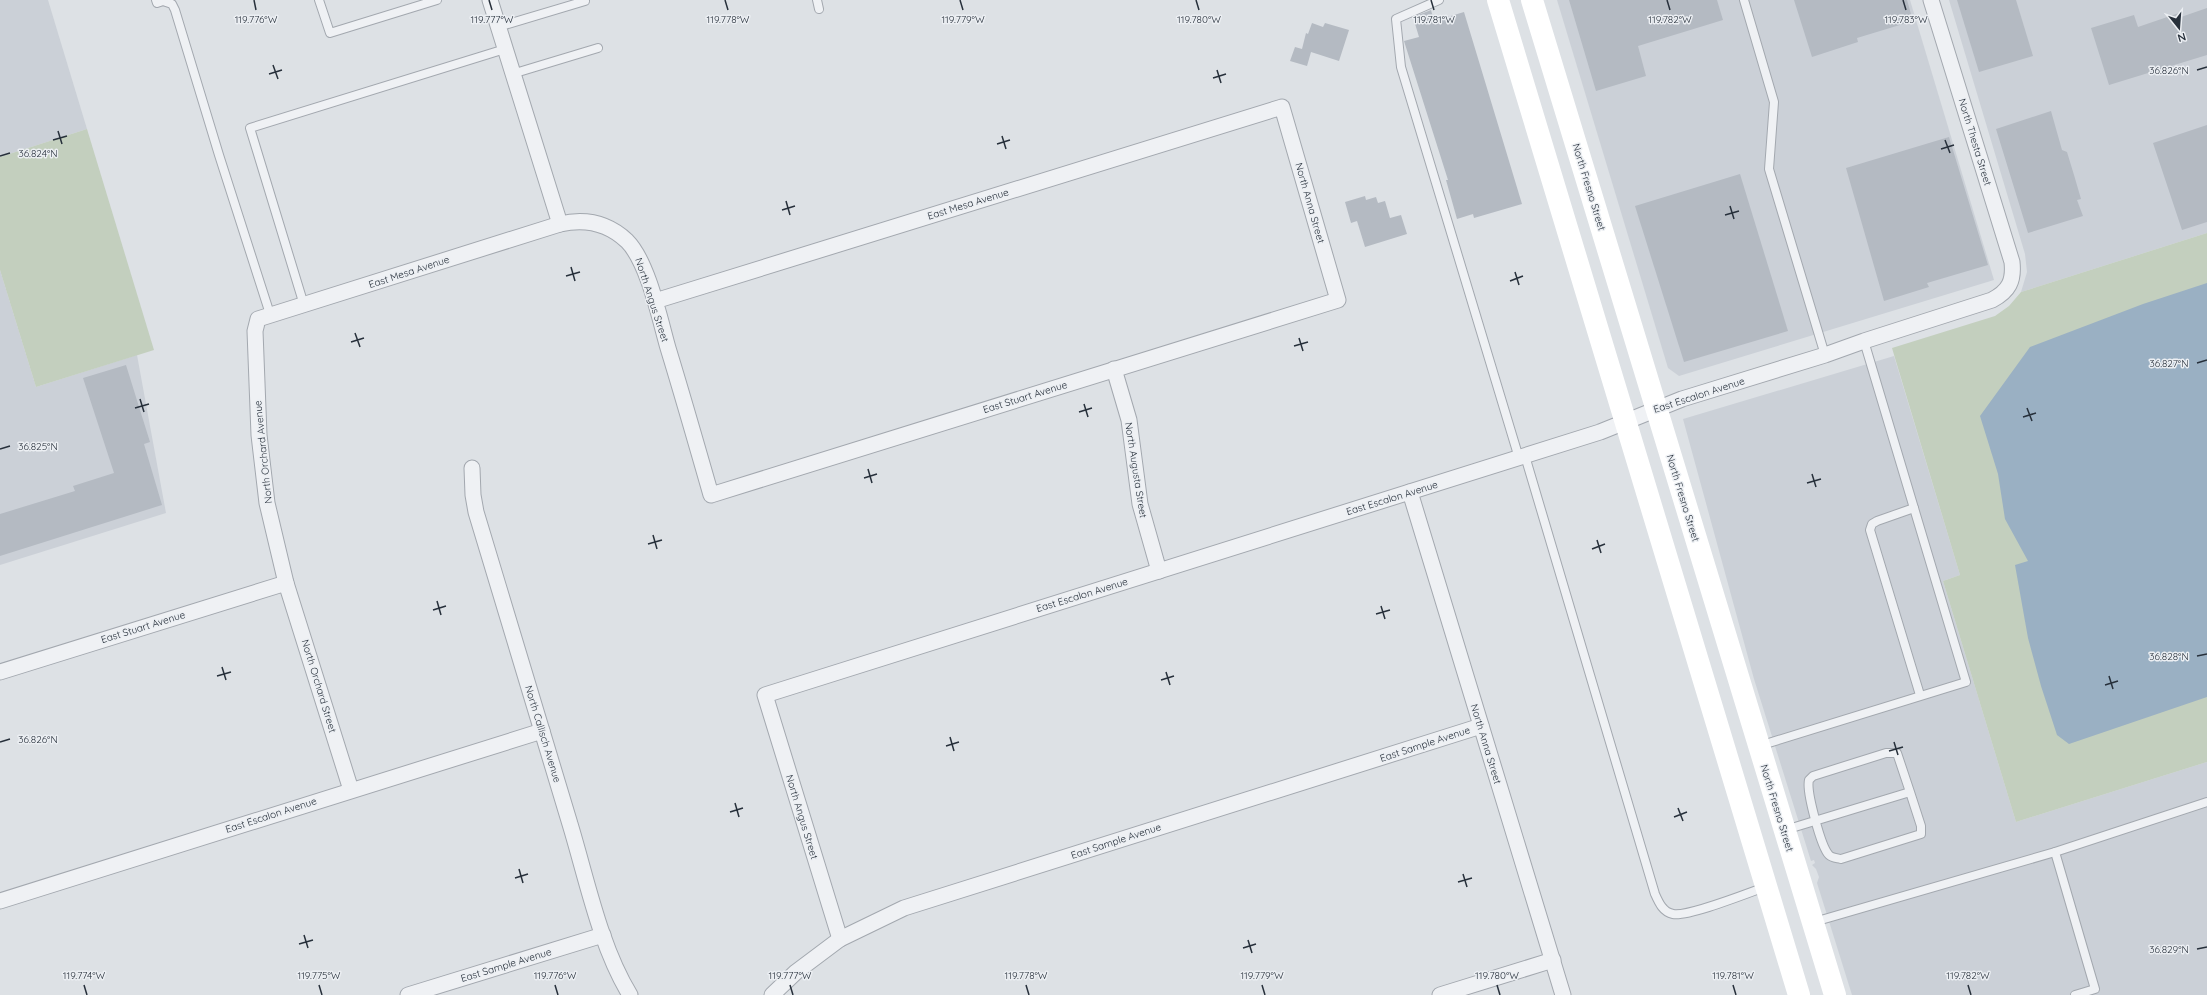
<svg xmlns="http://www.w3.org/2000/svg" width="2207" height="995" font-family="Quicksand,sans-serif">
<style>
.built{fill:#cbd0d7}
.green{fill:#c3cfbe}
.water{fill:#9ab0c3}
.building{fill:#b4bac2}
.lines{fill:none;stroke-linecap:round;stroke-linejoin:round}
.service-casing{stroke:#a3a8af;stroke-width:10}
.minor-casing{stroke:#a3a8af;stroke-width:17}
.service{stroke:#eff1f4;stroke-width:8}
.minor{stroke:#eff1f4;stroke-width:15}
.secondary{stroke:#fff;stroke-width:22}
.ticks{fill:none;stroke:#27303b;stroke-width:1.5}
.labels{text-anchor:middle;dominant-baseline:central;stroke-width:3;stroke-linejoin:round;paint-order:stroke}
.street-label{font-size:10px;fill:#27303b;stroke:#eceff3}
.ticks-label{font-size:10px;text-anchor:middle;fill:#27303b;stroke:#eceff3;stroke-width:3;stroke-linejoin:round;paint-order:stroke}
</style>
<rect width="100%" height="100%" fill="#dde1e5"/>
<g class="built">
<path d="M0,0h48l39,129 -87,28z"/>
<path d="M1557,0h353l84,280 -315,96 -11,-8z"/>
<path d="M1949,0h258v233l-186,59 6,-20 -2,-18z"/>
<path d="M0,270l36,117 101,-32 29,158 -166,52z"/>
<path d="M1894,356l66,219 -17,6 73,241 191,-60v233h-236l4,-2 -6,2h-117l-35,-112 2,-6 -3,-8 -4,-4 3,-2 -1,-3 -3,1 -57,-182 -71,-260z"/>
</g>
<g class="green">
<path d="M87,129l67,221 -118,37 -36,-117v-113z"/>
<path d="M2207,233v529l-191,60 -73,-241 17,-6 -68,-227 103,-32 14,-10 12,-14z"/>
</g>
<path class="water" d="M2207,283v414l-138,47 -12,-9 -16,-49 -13,-48 -13,-73 13,-4 -23,-42 -7,-45 -18,-58 50,-69 113,-43z"/>
<g class="building">
<path d="M1569,0h148l6,20 -85,26 8,30 -50,15z"/>
<path d="M1794,0h113l6,21 -56,17 1,4 -46,15z"/>
<path d="M1957,0h59l17,56 -54,16z"/>
<path d="M2207,8v47l-98,30 -18,-57 43,-13 4,12 41,-14 2,4z"/>
<path d="M1431,10l3,11 30,-9 58,192 -48,14 -1,-4 -16,5 -11,-39h2l-44,-139 15,-4 -6,-20z"/>
<path d="M1312,23l11,4 2,-4 24,7 -10,31 -28,-9 -4,14 -17,-5 5,-14 7,2 4,-16 2,1z"/>
<path d="M2051,111l11,39 5,2 7,23 7,24 -4,1 6,16 -55,17 -32,-104z"/>
<path d="M2207,125v97l-25,8 -29,-87z"/>
<path d="M1949,137l39,128 -61,18 2,4 -45,14 -38,-133z"/>
<path d="M1740,174l48,157 -104,31 -49,-156z"/>
<path d="M1365,196l1,4 10,-3 2,6 7,-2 5,17 11,-3 6,19 -42,13 -8,-26 -6,2 -6,-21z"/>
<path d="M126,365l24,77 -6,2 18,61 -162,51v-42l75,-23 -2,-5 41,-13 -31,-95z"/>
</g>
<g class="lines">
<g class="service-casing">
<g id="service">
<path d="M156,0l1,3 6,-2 9,3 3,6 44,145 51,159"/>
<path d="M319,0l11,33 107,-33"/>
<path d="M817,0l2,9"/>
<path d="M1439,0l-43,19 5,48 118,391"/>
<path d="M1744,0l30,102 -5,67 56,186"/>
<path d="M498,27l87,-26"/>
<path d="M512,74l86,-26"/>
<path d="M304,305l-54,-177 255,-79"/>
<path d="M1525,456l130,438c4,9 8,18 18,20 15,3 75,-21 92,-27"/>
<path d="M1914,508l-37,13 -5,3 -2,6 50,165"/>
<path d="M1759,746l207,-64 -102,-341"/>
<path d="M1785,830l125,-38 -13,-39h-11l-73,23 -4,4c-3,11 12,67 20,75 3,3 8,3 12,4l80,-25v-8l-11,-34"/>
<path d="M1814,922l241,-70"/>
<path d="M2075,995l20,-6 -40,-137 152,-50"/>
</g>
</g>
<g class="minor-casing">
<g id="minor">
<path d="M490,0l70,224c26,-6 48,-1 67,17 21,21 33,79 41,107 15,49 29,98 43,147l627,-195 -56,-193 -627,194"/>
<path d="M1114,369l15,51 11,84 19,67"/>
<path d="M472,468l1,27 3,17c32,104 63,208 94,312 17,56 30,122 60,171"/>
<path d="M1410,492l153,503"/>
<path d="M0,672l286,-89"/>
<path d="M351,790l-65,-207 -19,-80 -8,-68 -4,-104 3,-12 302,-95"/>
<path d="M0,901l542,-170"/>
<path d="M840,939l-75,-244 835,-263 82,-33 143,-44 39,-14 128,-41c17,-9 22,-19 20,-38l-81,-262"/>
<path d="M408,995l195,-60"/>
<path d="M772,995l24,-23 44,-33 64,-31 577,-182"/>
<path d="M1440,995l113,-35"/>
</g>
</g>
<use href="#service" class="service"/>
<use href="#minor" class="minor"/>
<g class="secondary">
<path d="M1498,0l301,995"/>
<path d="M1532,0l303,995"/>
</g>
</g>
<path class="ticks" d="M254,0l2,10M489,0l3,10M725,0l3,10M960,0l3,10M1196,0l3,10M1431,0l3,10M1667,0l3,10M1903,0l3,10M273,65l5,14M1217,70l4,13M2197,70l10,-3M269,74l13,-4M1213,78l13,-4M58,131l4,13M1002,136l4,13M53,140l14,-4M1945,140l5,13M997,144l13,-4M1941,149l13,-4M0,156l10,-3M786,201l4,14M1730,206l4,13M782,210l13,-4M1725,215l14,-4M571,267l4,14M1515,272l4,13M566,276l14,-4M1510,281l13,-5M355,333l5,14M1299,338l4,13M351,342l13,-4M1294,346l14,-4M2197,363l10,-3M140,399l4,13M1084,404l4,13M135,408l14,-4M2027,408l5,13M1079,412l13,-4M2023,417l13,-4M0,449l10,-3M868,469l4,14M1812,474l4,13M864,478l13,-4M1807,483l14,-4M653,535l4,14M1597,540l4,13M648,544l14,-4M1592,549l13,-5M437,601l4,14M1381,606l4,13M433,610l13,-4M1376,614l14,-4M2197,656l10,-2M222,667l4,13M1166,672l4,13M217,676l14,-4M2109,676l4,13M1161,680l13,-4M2105,685l13,-4M950,737l4,14M0,742l10,-3M1894,742l4,13M946,746l13,-4M1889,751l14,-4M735,803l4,14M1678,808l5,13M730,812l13,-4M1674,817l13,-5M519,869l4,14M1463,874l4,13M515,878l13,-4M1458,882l14,-4M304,935l4,13M1248,940l4,13M299,944l14,-4M1243,948l13,-4M2197,949l10,-2M84,985l3,10M319,985l3,10M555,985l3,10M790,985l3,10M1026,985l3,10M1262,985l3,10M1497,985l3,10M1733,985l3,10M1968,985l3,10"/>
<g class="labels">
<g class="street-label">
<text transform="translate(1975 142) rotate(73)">North Thesta Street</text>
<text transform="translate(1589 187) rotate(73)">North Fresno Street</text>
<text transform="translate(1310 203) rotate(74)">North Anna Street</text>
<text transform="translate(968 204) rotate(-17)">East Mesa Avenue</text>
<text transform="translate(409 272) rotate(-18)">East Mesa Avenue</text>
<text transform="translate(652 300) rotate(72)">North Angus Street</text>
<text transform="translate(1699 395) rotate(-18)">East Escalon Avenue</text>
<text transform="translate(1025 397) rotate(-17)">East Stuart Avenue</text>
<text transform="translate(263 452) rotate(-96)">North Orchard Avenue</text>
<text transform="translate(1136 470) rotate(81)">North Augusta Street</text>
<text transform="translate(1392 498) rotate(-17)">East Escalon Avenue</text>
<text transform="translate(1683 498) rotate(73)">North Fresno Street</text>
<text transform="translate(1082 595) rotate(-17)">East Escalon Avenue</text>
<text transform="translate(143 627) rotate(-17)">East Stuart Avenue</text>
<text transform="translate(319 686) rotate(73)">North Orchard Street</text>
<text transform="translate(543 734) rotate(73)">North Callisch Avenue</text>
<text transform="translate(1425 744) rotate(-18)">East Sample Avenue</text>
<text transform="translate(1486 744) rotate(73)">North Anna Street</text>
<text transform="translate(1777 808) rotate(73)">North Fresno Street</text>
<text transform="translate(271 815) rotate(-18)">East Escalon Avenue</text>
<text transform="translate(802 817) rotate(73)">North Angus Street</text>
<text transform="translate(1116 841) rotate(-18)">East Sample Avenue</text>
<text transform="translate(506 965) rotate(-17)">East Sample Avenue</text>
</g>
</g>
<g class="ticks-label">
<text x="256" y="23">119.776°W</text>
<text x="492" y="23">119.777°W</text>
<text x="728" y="23">119.778°W</text>
<text x="963" y="23">119.779°W</text>
<text x="1199" y="23">119.780°W</text>
<text x="1434" y="23">119.781°W</text>
<text x="1670" y="23">119.782°W</text>
<text x="1906" y="23">119.783°W</text>
<text x="2169" y="74">36.826°N</text>
<text x="38" y="157">36.824°N</text>
<text x="2169" y="367">36.827°N</text>
<text x="38" y="450">36.825°N</text>
<text x="2169" y="660">36.828°N</text>
<text x="38" y="743">36.826°N</text>
<text x="2169" y="953">36.829°N</text>
<text x="84" y="979">119.774°W</text>
<text x="319" y="979">119.775°W</text>
<text x="555" y="979">119.776°W</text>
<text x="790" y="979">119.777°W</text>
<text x="1026" y="979">119.778°W</text>
<text x="1262" y="979">119.779°W</text>
<text x="1497" y="979">119.780°W</text>
<text x="1733" y="979">119.781°W</text>
<text x="1968" y="979">119.782°W</text>
</g>
<g transform="translate(2179 28) rotate(163)" stroke="#eceff3" stroke-width="3" paint-order="stroke">
<path d="M0-3L7 15L0 10L-7 15Z" fill="#27303b"/>
<text y="-6" font-size="11" font-weight="bold" text-anchor="middle" fill="#27303b">N</text>
</g>
</svg>
